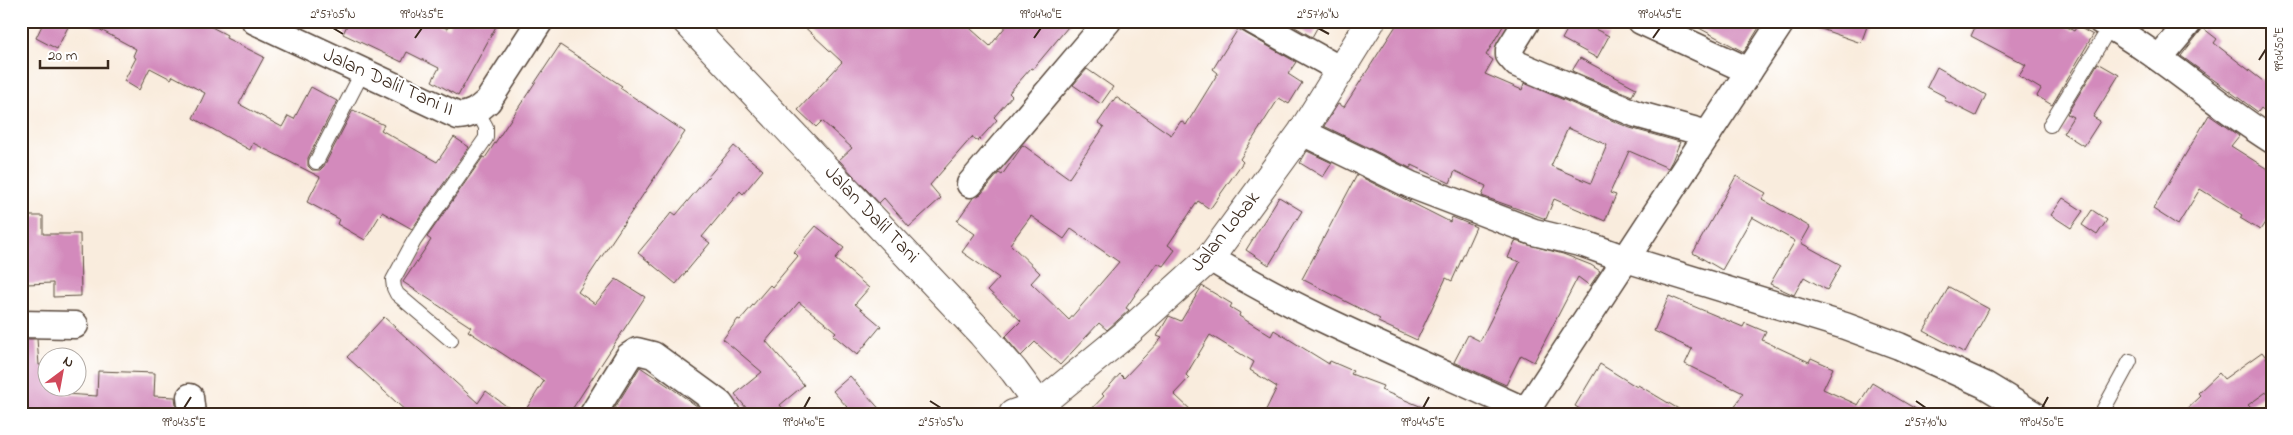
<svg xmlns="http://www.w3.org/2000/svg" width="2293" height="435" font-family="'Indie Flower',sans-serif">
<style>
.building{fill:#d38abc;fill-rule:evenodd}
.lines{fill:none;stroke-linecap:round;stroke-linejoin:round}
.service-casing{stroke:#58473b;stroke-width:16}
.minor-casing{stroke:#58473b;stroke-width:29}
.tertiary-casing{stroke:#58473b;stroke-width:30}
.service{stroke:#fff;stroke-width:14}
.minor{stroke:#fff;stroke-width:26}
.tertiary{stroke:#fff;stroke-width:28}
.ticks{fill:none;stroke:#3b2a1e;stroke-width:2}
.labels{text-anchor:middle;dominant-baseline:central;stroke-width:4;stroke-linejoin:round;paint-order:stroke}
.street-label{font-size:20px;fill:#3b2a1e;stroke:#fff}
.neatline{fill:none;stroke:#3b2a1e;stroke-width:2}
.ticks-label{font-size:12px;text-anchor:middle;fill:#3b2a1e}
</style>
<rect width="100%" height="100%" fill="#fff"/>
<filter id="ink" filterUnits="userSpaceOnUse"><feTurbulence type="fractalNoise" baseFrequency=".02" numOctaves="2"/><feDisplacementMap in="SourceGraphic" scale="10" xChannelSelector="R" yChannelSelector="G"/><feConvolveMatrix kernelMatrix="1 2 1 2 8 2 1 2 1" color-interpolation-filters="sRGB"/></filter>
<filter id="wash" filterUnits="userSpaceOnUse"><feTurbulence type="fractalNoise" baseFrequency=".0096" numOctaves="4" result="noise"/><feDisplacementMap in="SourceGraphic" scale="20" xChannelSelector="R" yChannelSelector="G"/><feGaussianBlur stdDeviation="1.12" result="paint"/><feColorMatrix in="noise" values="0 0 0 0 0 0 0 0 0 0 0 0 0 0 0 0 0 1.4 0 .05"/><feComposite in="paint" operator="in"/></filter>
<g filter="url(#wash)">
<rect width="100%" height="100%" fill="#f9ecdd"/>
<g id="blocks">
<g class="building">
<path d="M44,21h27l-14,28 -21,-11z"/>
<path d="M84,21h116l27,14 -1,3 38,19 -25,47 43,23 6,-11 6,3 17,-32 26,14 -29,57v8l4,4h8l4,-4 29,-56 31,15 -3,5 56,32 17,-25 15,10 -57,82 -30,-17 -17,28 -28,-16 2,-5 -32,-17 13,-25 -67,-34 -3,7 -57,-32 12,-25 -32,-17 -2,3 -21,-11 -11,22 -15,-9 12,-23 -3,-2 3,-7z"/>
<path d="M349,21h82l17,8 4,-8h47l-41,75 -26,-15 7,-13 -32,-16 -5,10 -59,-28z"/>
<path d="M798,21h164l28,25 20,-25h63l-40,48 -2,-1 -22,25 3,3 -18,21 3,3 -19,21 -6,-4 -42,48 11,13 -32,29 -25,-29 -5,5 -40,-43 13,-12 -30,-27 -6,6 -18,-17 44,-48z"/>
<path d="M1292,21h29l-9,16 -22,-13z"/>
<path d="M1399,21h107l-20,34 7,5 -8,14 37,16 2,-7 106,45 50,14 -8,19 -4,7 -39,-17 -19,42 6,2 -11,26 -51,-22 -8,20 -64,-23 4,-10 -31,-15 -5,12 -38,-18 -2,3 -86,-42 14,-22 6,3zM1568,128l39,17 -16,38 -40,-17z"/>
<path d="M1572,21h25l-4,7 16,8 -12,22 -35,-19z"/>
<path d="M1686,21h77l-19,31z"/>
<path d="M1807,21h62l-8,22 -54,-19z"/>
<path d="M1978,21h79l17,10 3,-5 16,9 -41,70 -15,-9 4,-7 -22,-13 7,-11 -55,-29z"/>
<path d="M2203,28l14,11 -3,4 58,45v29l-11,-9 -3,4 -77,-56z"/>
<path d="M1238,29l58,33 -8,12 14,9 -13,21 -10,-6 -39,61 3,3 -33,47 -12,-8 -30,44 7,5 -12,16 -6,-3 -31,45 3,2 -22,20 -8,-7 -39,42 -25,-23 -14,14 -16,-19 16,-16 -33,-31 11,-12 -37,-26 13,-18 -18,-13 16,-23 8,-4 18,-21 3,2 21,-30 46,33 35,-51 -6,-4 18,-26 55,38 10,-14 5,4 32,-52 -5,-4zM1031,216l33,23 7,-10 48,33 -50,58 -38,-37 9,-10 -30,-29z"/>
<path d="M560,45l62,41 -2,2 65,44 -107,160 17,12 21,-25 29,18 -76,117h-46l21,-33 -76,-50 3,-4 -68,-45 28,-42 -4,-3 56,-80 2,1z"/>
<path d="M1580,58l56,30 -4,8 -60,-25z"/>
<path d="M2098,63l21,12 -26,42 7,4 -16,25 -21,-13 10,-16 -6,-3z"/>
<path d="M1937,67l49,28 -10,21 -32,-16 2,-3 -19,-10z"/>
<path d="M1087,69l26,18 -12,17 -28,-19z"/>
<path d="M2209,115l30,21 -8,10 41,26v40l-12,18 -20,-12 2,-3 -42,-26 -22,36 -25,-16z"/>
<path d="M734,146l29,24 -20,24 -3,-3 -38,46 8,6 -34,41 -38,-31 34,-41 4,3z"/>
<path d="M1307,151l25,12 -9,14 -23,-14z"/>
<path d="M1357,175l93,47 2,-5 24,10 -24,54 -6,-3 -29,62 -39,-18 2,-3 -78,-40z"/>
<path d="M1736,176l30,17 -4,6 48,28 -9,16 40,22 -14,25 -23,-13 -10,18 -24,-11 25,-43 -43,-24 -30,53 -29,-17z"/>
<path d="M1279,197l23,14 -33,54 -23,-15z"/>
<path d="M2063,198l20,13 -12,17 -20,-13z"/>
<path d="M2092,210l15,10 -10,15 -15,-10z"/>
<path d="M24,216h19v18h37l1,62 -28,1v-14l-27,1z"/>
<path d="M816,226l28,22 -9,11 34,29 -14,16 26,22 -24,29 -24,-20 3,-3 -37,-30 -33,39 38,44 -24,20 7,9h-36l-16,-20 27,-22 -39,-33 15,-20 2,1 30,-35 2,2 26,-31 -4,-4z"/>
<path d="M1515,241l48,13 28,11 9,6 -10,15 -12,-9 -44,85 -13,-7 -15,30 -52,-23 14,-27 12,6 40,-79 -12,-4z"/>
<path d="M1202,286l30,18 -2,3 10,6 -1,3 32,20 3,-6 55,34 1,-3 23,10 -2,3 32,12 -2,4 58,24h-175l13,-27 -27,-17 4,-8 -44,-27 -24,40 3,3 -15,16 21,20h-108l17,-18 -2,-2 18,-20 4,4 38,-40 -5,-2 12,-20 12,5z"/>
<path d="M1949,287l40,22 -24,44 -41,-22z"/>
<path d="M1669,296l74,31 2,-4 21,9 -4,8 47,22 2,-4 22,10 -10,21 35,16 14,-22 52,31h-193l12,-21 -58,-29 7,-15 -38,-18z"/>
<path d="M384,317l94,86 8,-12 31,23h-108l-62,-57z"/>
<path d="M21,339h16l2,26h9v23h15l1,6 33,2 1,-25 57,2 -1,23 21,1 2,17h-156z"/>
<path d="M2262,352l10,13v23l-24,17 9,9h-75l19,-18 -3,-3 21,-20 5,6z"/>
<path d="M1600,364l37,23 1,-2 49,29h-99l-13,-8z"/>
<path d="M640,367l30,20 38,27h-97z"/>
<path d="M850,376l34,38h-31l-20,-23z"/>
</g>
</g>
</g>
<g filter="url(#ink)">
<use href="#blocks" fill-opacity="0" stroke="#58473b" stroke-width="1"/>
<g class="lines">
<g class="service-casing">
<g id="service">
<path d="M2050,125l60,-98"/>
<path d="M316,162l46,-89"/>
<path d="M451,340l-54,-46 -3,-6 -1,-8 21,-39 72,-103v-11l-9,-16"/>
<path d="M2101,414l29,-53"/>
</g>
</g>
<g class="minor-casing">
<g id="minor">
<path d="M255,21l203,95c14,-1 20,-6 30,-15l52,-80"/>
<path d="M1253,21l88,49"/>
<path d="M1527,21l-18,29v5l8,9 119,50 72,20"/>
<path d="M1641,21l108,50"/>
<path d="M2101,21c61,34 112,82 171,119"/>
<path d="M2159,58l31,-37"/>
<path d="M1302,132l109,53 123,47 50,12 42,15 219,67 54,20 86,39 48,29"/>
<path d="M970,184l138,-163"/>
<path d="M1210,258c102,63 214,105 322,156"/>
<path d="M21,324l54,1"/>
<path d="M190,397l2,17"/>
<path d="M1526,411l256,-390"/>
<path d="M593,414l36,-58 8,-5 16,4 67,49 7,10"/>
</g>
</g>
<g class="tertiary-casing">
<g id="tertiary">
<path d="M686,21l296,313 32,37 25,34"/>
<path d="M1013,414l26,-9 88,-72 83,-75 92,-126 69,-111"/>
</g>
</g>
<use href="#service" class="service"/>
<use href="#minor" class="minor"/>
<use href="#tertiary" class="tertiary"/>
</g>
</g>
<path class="ticks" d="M333,28l10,6M1318,28l11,6M415,38l7,-10M1034,38l7,-10M1653,38l7,-10M2259,60l7,-11M930,401l11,7M1916,401l10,7M184,408l7,-11M804,408l6,-11M1423,408l6,-11M2042,408l6,-11"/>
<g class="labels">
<g class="street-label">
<text transform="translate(388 83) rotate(24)">Jalan Dalil Tani II</text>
<text transform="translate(871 215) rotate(46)">Jalan Dalil Tani</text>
<text transform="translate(1226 232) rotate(-51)">Jalan Lobak</text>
</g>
</g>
<rect width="2293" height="435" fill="none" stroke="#fff" stroke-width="55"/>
<g transform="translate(62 372) rotate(32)"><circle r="24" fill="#ffffff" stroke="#b1aaa5"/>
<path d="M0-4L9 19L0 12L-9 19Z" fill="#d1495b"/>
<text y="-8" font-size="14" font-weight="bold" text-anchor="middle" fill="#3b2a1e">N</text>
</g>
<path d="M40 60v8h68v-8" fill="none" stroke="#3b2a1e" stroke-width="2.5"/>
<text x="48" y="60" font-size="15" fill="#3b2a1e" stroke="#ffffff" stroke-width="4" paint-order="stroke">20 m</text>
<rect x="28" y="28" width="2238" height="380" class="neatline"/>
<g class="ticks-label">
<text x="333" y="18">2°57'05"N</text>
<text x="422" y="18">99°04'35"E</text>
<text x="1041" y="18">99°04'40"E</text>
<text x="1318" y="18">2°57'10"N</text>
<text x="1660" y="18">99°04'45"E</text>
<text transform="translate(2279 49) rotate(-90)" y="4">99°04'50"E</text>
<text x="184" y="426">99°04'35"E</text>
<text x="804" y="426">99°04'40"E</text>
<text x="941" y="426">2°57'05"N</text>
<text x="1423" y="426">99°04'45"E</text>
<text x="1926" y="426">2°57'10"N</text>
<text x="2042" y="426">99°04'50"E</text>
</g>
</svg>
